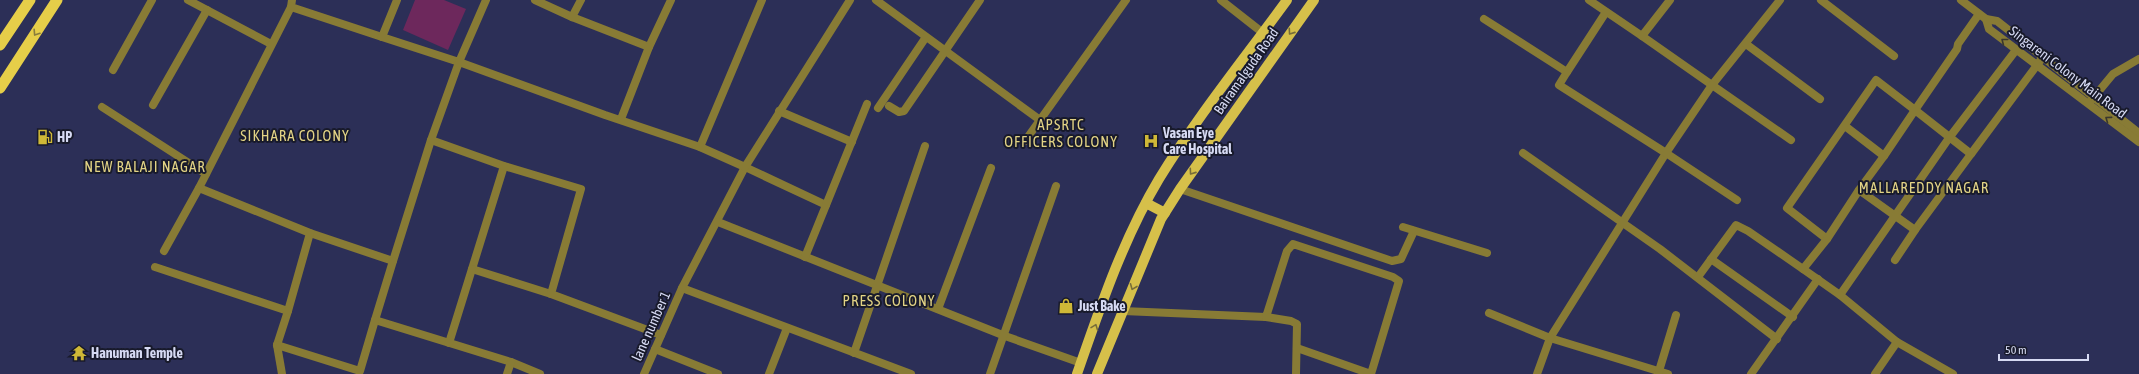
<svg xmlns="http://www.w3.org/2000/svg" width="2139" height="374" font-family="'Asap Condensed',sans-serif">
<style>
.green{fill:#6d285c}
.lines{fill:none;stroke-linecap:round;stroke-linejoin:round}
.minor{stroke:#887b35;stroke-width:8}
.tertiary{stroke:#887b35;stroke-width:8}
.primary{stroke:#d6c04a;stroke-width:10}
.trunk{stroke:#e6ce49;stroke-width:11}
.oneway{stroke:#776d3a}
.oneway2{stroke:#897d3c}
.oneway3{stroke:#3a372e}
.labels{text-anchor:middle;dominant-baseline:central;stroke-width:4;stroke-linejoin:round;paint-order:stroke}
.street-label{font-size:14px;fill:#d6daf3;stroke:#181a2b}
.poi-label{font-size:14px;font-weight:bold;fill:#d6daf3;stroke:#181a2b;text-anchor:start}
.neighbourhood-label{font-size:15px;letter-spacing:1px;fill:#e2d385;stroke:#181a2b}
</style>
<rect width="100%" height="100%" fill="#2c2f57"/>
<path class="green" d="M415,0h29l22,9 -18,41 -45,-20z"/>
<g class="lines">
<g class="minor">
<path d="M188,0l83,44"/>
<path d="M292,0l-1,7 91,30"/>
<path d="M397,0l-15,37 77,25 27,-62"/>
<path d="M535,0l37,17"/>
<path d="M581,0l-9,17 77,30 22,-47"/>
<path d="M876,0l164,120"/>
<path d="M1221,0l42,33"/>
<path d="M1589,0l53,36"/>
<path d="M1670,0l-28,36 70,49 68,-85"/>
<path d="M1821,0l73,56"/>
<path d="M291,7l-92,181 111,45 83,28 38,-121"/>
<path d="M1484,19l83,53 -8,13 107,68 -116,185 118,36"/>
<path d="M1746,44l74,55"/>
<path d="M113,70l39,-70"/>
<path d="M1567,72l39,-60"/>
<path d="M2089,103l24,-29 26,-15"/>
<path d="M153,105l54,-95"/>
<path d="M889,106l10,6 5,-1 76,-111"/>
<path d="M102,107l104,67"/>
<path d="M878,108l48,-71"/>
<path d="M779,111l73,31"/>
<path d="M621,119l28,-72"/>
<path d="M1845,126l39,30"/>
<path d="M1025,141l101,-141"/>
<path d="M700,147l62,-147"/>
<path d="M1523,153l137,96 117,90"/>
<path d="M504,166l-32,103 79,25"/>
<path d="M1180,189l212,72 9,-2 13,-28"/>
<path d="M1859,190l56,40 56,-76"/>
<path d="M1737,200l-71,-47 46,-68 79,55"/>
<path d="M826,205l-81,-38 -63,121 229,86"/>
<path d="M718,222l287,114 76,27"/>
<path d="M1403,227l84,26"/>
<path d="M1827,239l-40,-31 89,-128 39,30 42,-61 1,-5 21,-30"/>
<path d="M164,251l35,-63"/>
<path d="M805,257l62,-153"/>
<path d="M1711,259l82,58"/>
<path d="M1895,260l20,-30"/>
<path d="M393,261l-18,59 136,42 29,12"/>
<path d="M155,267l133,44 22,-78"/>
<path d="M1698,277l38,-52 12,6 55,38"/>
<path d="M1840,295l109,-157 67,-88"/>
<path d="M938,309l53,-141"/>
<path d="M288,311l-11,34 83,26 15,-51"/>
<path d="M1123,311l143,6 21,-66 6,-7 100,33 6,4 -28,93 -74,-26"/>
<path d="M1489,313l61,25 -13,36"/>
<path d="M1266,317l25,4 6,3 -1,50"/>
<path d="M661,335l-110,-41 30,-105 -77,-23 -73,-26 28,-78 146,53 95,32 45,20 105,-167"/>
<path d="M449,343l23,-74"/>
<path d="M277,345l5,29"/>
<path d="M655,349l63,25"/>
<path d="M854,353l71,-207"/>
<path d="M1659,371l17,-56"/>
<path d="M507,374l4,-12"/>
<path d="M644,374l38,-86"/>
<path d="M769,374l18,-46"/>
<path d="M990,374l66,-188"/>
<path d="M1751,374l67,-95"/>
<path d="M1875,374l22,-32"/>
<path d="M1953,374l-56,-32 -57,-47 -37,-26 24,-30 32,-49 25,-34 31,-46 56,44 72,-97"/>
</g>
<g class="tertiary">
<path d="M1961,0l25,19 11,2 142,112"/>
<path d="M1986,19l3,10 8,6 142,107"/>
</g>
<g class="primary">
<path d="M1146,203l19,10"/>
<path d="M1077,374c23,-66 46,-135 82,-195 38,-62 85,-120 128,-179"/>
<path d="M1097,374l64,-155 19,-30 134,-189"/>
</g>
<g class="trunk">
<path d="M0,45l30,-45"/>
<path d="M0,88l57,-88"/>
</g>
</g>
<defs><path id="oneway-chevron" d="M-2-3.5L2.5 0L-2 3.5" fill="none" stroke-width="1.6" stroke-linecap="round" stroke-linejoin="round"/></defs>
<g class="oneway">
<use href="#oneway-chevron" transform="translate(1291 32) rotate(125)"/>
<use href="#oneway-chevron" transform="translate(1192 172) rotate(125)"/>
<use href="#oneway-chevron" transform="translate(1133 287) rotate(112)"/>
<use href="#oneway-chevron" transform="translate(1095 327) rotate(-69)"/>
</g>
<use class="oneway2" href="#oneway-chevron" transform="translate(36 33) rotate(123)"/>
<g class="oneway3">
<use href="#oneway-chevron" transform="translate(2004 41) rotate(-142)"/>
<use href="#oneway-chevron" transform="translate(2108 119) rotate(-144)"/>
</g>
<defs>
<g id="fuel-bare" transform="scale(1.2)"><path d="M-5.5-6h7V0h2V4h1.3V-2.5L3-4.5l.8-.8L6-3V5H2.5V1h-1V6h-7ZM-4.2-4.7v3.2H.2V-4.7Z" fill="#cfb837" stroke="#181a2b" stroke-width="2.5" paint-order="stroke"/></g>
<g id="hospital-bare" transform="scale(1.2)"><path d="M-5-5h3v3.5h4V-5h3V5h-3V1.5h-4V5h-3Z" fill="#cfb837" stroke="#181a2b" stroke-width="2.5" paint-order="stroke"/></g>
<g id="shop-bare" transform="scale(1.2)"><path d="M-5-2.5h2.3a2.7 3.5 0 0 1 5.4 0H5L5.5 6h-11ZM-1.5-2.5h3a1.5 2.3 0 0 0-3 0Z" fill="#cfb837" stroke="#181a2b" stroke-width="2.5" paint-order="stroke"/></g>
<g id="temple-bare" transform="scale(1.2)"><path d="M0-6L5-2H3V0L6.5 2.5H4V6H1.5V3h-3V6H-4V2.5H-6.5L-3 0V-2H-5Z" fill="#cfb837" stroke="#181a2b" stroke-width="2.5" paint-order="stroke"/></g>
</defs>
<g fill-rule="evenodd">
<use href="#fuel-bare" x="45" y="137"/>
<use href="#hospital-bare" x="1151" y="141"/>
<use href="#shop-bare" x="1066" y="306"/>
<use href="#temple-bare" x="79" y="353"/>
</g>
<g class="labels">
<g class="street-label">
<text transform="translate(1246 71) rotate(-55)">Bairamalguda Road</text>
<text transform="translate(2068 72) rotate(37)">Singareni Colony Main Road</text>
<text transform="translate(651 326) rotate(-66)">lane number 1</text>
</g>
<g class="poi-label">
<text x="1163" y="133">Vasan Eye<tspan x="1163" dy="16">Care Hospital</tspan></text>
<text x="57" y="137">HP</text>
<text x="1078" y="306">Just Bake</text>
<text x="91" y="353">Hanuman Temple</text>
</g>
<g class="neighbourhood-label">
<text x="1061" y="124">APSRTC<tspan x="1061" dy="17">OFFICERS COLONY</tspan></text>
<text x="295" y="135">SIKHARA COLONY</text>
<text x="145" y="166">NEW BALAJI NAGAR</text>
<text x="1924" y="187">MALLAREDDY NAGAR</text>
<text x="889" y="300">PRESS COLONY</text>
</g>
</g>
<path d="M1999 354v6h89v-6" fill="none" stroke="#d6daf3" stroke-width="2"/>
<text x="2005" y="354" font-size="12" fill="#d6daf3" stroke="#181a2b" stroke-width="3" paint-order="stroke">50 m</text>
</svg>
